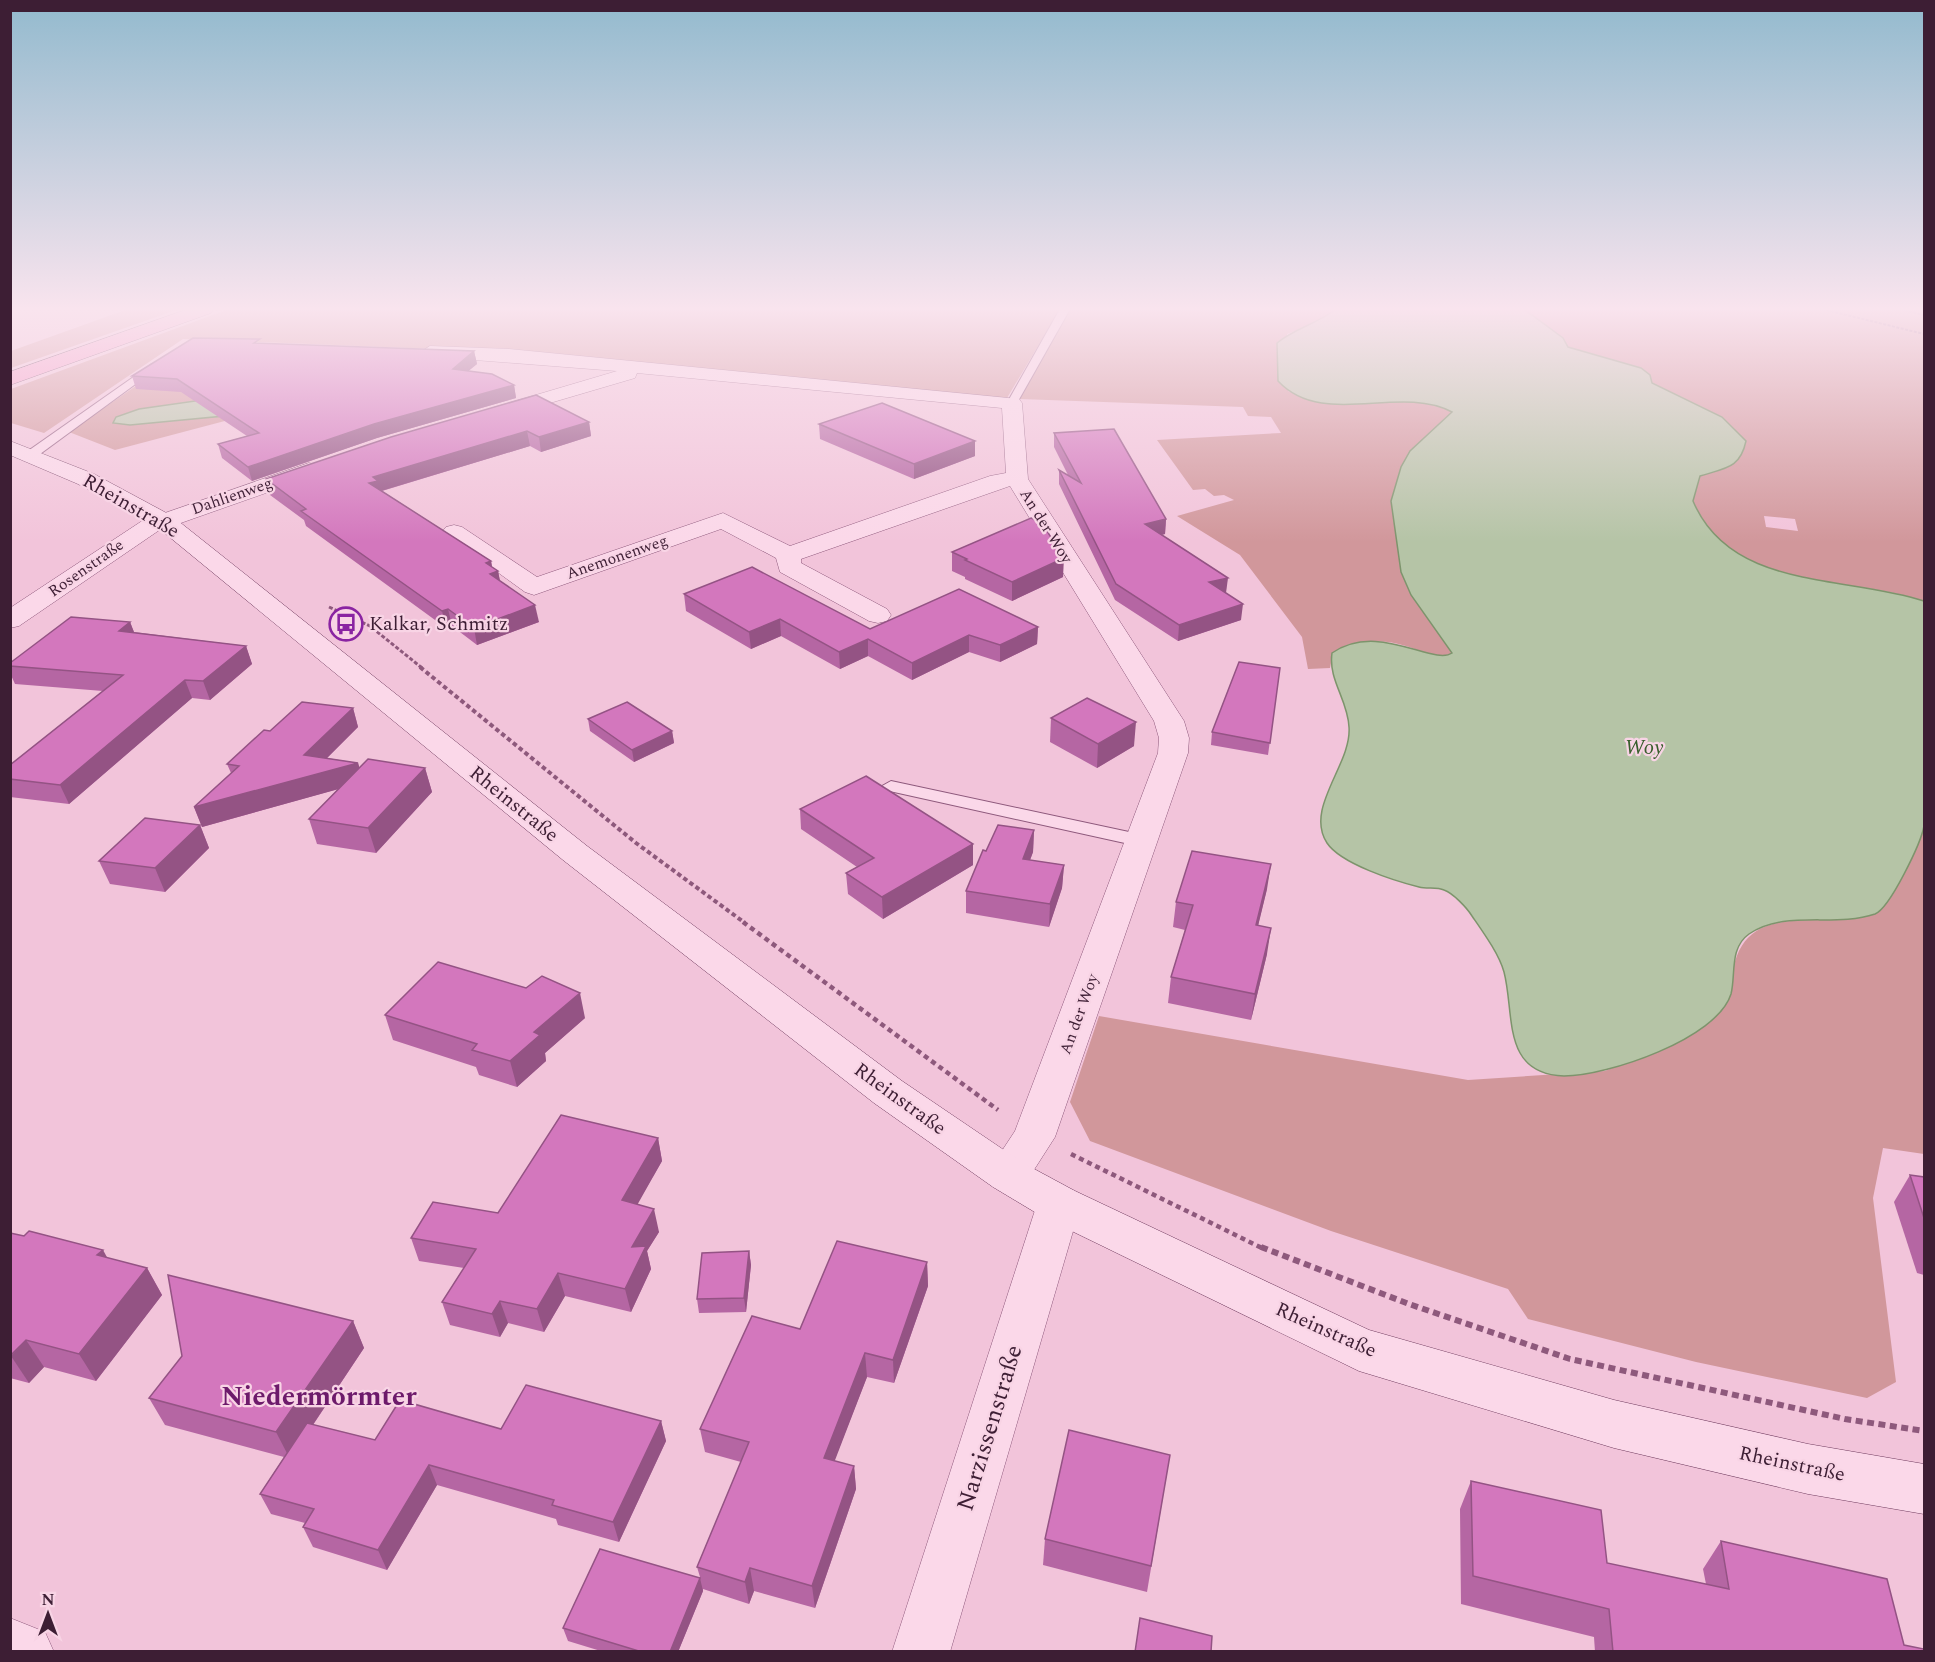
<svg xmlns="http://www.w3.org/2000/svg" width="1935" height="1662" font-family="Spectral,serif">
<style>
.green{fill:#d1979b;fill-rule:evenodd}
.water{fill:#b5c4a6;stroke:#7d946c;stroke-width:1.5}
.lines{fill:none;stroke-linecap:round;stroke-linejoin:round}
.service-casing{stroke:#8e597c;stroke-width:2}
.minor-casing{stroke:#8e597c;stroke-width:1}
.secondary-casing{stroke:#703c5f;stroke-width:1}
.primary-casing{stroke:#5c2d4f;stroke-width:1}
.path-far4{stroke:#8e597c;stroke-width:2;stroke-dasharray:3 1.5;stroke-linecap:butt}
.path-far3{stroke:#8e597c;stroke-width:3;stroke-dasharray:4 2;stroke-linecap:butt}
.path-far2{stroke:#8e597c;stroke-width:4;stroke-dasharray:4.5 3;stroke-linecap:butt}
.path-far1{stroke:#8e597c;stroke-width:4.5;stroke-dasharray:5 4;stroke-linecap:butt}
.path{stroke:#8e597c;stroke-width:6;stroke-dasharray:7 4.5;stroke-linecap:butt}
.service{fill:#fbd8e9;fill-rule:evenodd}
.minor{fill:#fbd8e9;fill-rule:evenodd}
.secondary{fill:#fbd8e9;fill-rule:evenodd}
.primary{fill:#f79ac8;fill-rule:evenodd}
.wall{fill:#b566a3}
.shaded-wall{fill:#945384}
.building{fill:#d377bd;stroke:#945384;stroke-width:1.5}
.labels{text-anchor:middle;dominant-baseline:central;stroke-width:4.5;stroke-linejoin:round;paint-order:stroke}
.far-street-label{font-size:16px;fill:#3d1e34;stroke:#f8d4e5}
.street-label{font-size:20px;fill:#3d1e34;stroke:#f8d4e5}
.poi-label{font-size:20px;fill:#3d1e34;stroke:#f8d4e5;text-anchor:start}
.water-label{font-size:21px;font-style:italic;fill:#385e2c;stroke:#f8d4e5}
.near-street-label{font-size:24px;fill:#3d1e34;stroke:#f8d4e5}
.near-quarter-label{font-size:27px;font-weight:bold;fill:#6d1a6b;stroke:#f8d4e5}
</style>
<rect width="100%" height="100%" fill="#f2c4da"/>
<g class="green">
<path d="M128,309h51l-168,59v-17z"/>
<path d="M229,309h831l-53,89 -495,-46 -329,-13 -139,94 -33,-10v-34z"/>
<path d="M1070,309h266l-17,13 -32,12 1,57c53,26 112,-6 164,21l-42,39 -9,121 10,23 41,58c-13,9 -32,-3 -46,-7 -30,-9 -45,-3 -73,7l-3,15 -22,1 -6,-32 -62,-82 -63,-39 57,-16 -10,-5 -10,1 -9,-7 -12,1 -36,-50 124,-7 -10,-16 -23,-1 -5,-9 -223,-8z"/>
<path d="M1524,309h400v292c-79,-26 -192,-10 -231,-100l7,-25c25,-8 40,-7 46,-35l-24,-24 -70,-34 -11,-15 -73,-21 -6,-9zM1764,516l31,3 3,12 -32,-4z"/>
<path d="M143,381l146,23 -174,46 -46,-18z"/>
<path d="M1924,828v326l-41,-6 -10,50 23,184 -29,16 -171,-36 -168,-43 -20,-30 -177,-58 -241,-90 -20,-39 29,-86 369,64 137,-9 77,-31 48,-46c4,-84 53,-72 120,-75z"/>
</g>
<g class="water">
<path d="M1336,309h188l39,29 5,9 73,21 9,7 2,8 70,34 24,24c-6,28 -21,27 -46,35l-7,25c38,90 153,74 231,100 1,54 0,107 0,161 0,20 4,45 0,64 -3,17 -34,82 -49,88 -41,14 -89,-5 -126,20 -20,14 -13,41 -18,60 -14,45 -124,82 -167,82 -63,-2 -49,-62 -60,-104 -5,-18 -21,-40 -32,-56 -5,-8 -19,-23 -28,-26 -7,-3 -17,-1 -25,-3 -24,-6 -78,-23 -92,-44 -23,-35 25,-79 22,-116 -1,-27 -21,-47 -17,-74 46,-32 101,13 120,0l-41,-58 -10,-23 -10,-71 10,-34 9,-16 42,-39c-54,-28 -129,17 -174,-31l-1,-38c18,-15 40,-19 59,-34z"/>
<path d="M216,398l8,18 -94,9 -17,-2 3,-6 23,-8z"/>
</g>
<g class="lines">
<g class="service-casing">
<g id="service">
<path d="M1060,309h10l-53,94 -9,2 -1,-2z"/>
<path d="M152,364l4,1v4l-120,88h-8v-6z"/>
<path d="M891,781l252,54 9,6 -9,6 -258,-57 -3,-4z"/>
</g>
</g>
<g class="minor-casing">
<g id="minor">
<path d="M430,346l79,3 510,50 3,4 6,76 156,242 5,17 -1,15 -133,384 -32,50 -15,5 -15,-5 -7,-12 29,-44 143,-378 1,-15 -5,-17 -144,-235 -209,73v4l86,46 4,6 -4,6 -9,2 -9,-2 -89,-49 -4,-14 -55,-29 -187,66 -9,-3 -83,-60 4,-5 8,-2 8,2 75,50 186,-64 67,33 200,-70 16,-3 -4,-65 -365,-35 -2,5 -136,40 -7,-2 -3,-4 3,-4 125,-37 -194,-15 -2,-4z"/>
<path d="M309,463l8,2 3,5 -3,5 -159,56 -139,95 -9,2v-20l132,-87z"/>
<path d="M1059,1186l16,5 6,13 -131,448h-58l145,-448 6,-13z"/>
<path d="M10,1618l35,14 9,20h-44z"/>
</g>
</g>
<g class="secondary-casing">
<path id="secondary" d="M10,441l84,33 78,42 415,330 315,235 121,82 52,28 294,139 245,70 194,44 116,20v50l-116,-20 -194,-46 -255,-77 -316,-154 -50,-30 -119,-84 -311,-243 -407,-334 -78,-42 -68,-29z"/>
</g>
<g class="primary-casing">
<path id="primary" d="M188,309h26l-3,4 -201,72v-13z"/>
</g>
<g class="path-far4">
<path d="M1822,309l102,25"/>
<path d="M1900,309l24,6"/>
</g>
<path class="path-far3" d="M329,607l41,19 52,42"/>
<path class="path-far2" d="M420,667l216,176 109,80"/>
<g class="path-far1">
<path d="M743,922l255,188"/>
<path d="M1071,1154l193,95"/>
</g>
<path class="path" d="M1261,1247l148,57 161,55 275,60 79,12"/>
<use href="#service" class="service"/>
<use href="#minor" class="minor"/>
<use href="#secondary" class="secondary"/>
<use href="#primary" class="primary"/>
</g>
<g class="wall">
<path d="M262,344l212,7 3,13 -9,7 46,14 2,13 -139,40 -125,43 -30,-23 -4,-14 29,-8 -66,-44 -45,-3 -4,-13z"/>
<path d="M589,422l2,14 -50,16 -11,-6 -148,45 109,70 1,6 6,4 2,10 39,41 -62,23 -25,-19 -6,2 -140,-102 -2,-6 -34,-25 -4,-16 125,-42z"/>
<path d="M819,424l156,17v15l-61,23 -94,-40z"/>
<path d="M1054,433l112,86 -1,15 -4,1 65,58 15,27 -63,21 -63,-41 -56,-116v-14l9,5 -14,-28z"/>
<path d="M952,552l111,25 -51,24 -47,-22v-2l-13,-6z"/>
<path d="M684,594l186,35 168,-2 -1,17 -37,18 -31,-10 -57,28 -44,-24 -28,13 -59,-33 -30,13 -65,-38z"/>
<path d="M130,622l4,10 112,14 6,18 -42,36 -18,-2 -123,106 -59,-7v-32l93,-74 -88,-7 -5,-11v-10z"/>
<path d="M1280,668l-12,87 -57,-10 1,-13z"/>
<path d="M353,708l5,19 -31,31 31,5 1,4 66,1 7,24 -56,61 -59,-9 -8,-25 29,-30 -136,38 -8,-20 37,-34 -4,-9 43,-33z"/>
<path d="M1051,718l83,28 -37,22 -47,-26z"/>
<path d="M588,719l84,12 2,12 -40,19 -44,-31z"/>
<path d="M800,809l173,35v21l-90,54 -35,-25 -2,-21 11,-6 -56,-38z"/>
<path d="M200,825l9,23 -44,44 -55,-8 -11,-23z"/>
<path d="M1034,830l-1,22 -3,8 34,5 -2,23 -13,39 -83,-14v-22l20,-40z"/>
<path d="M1267,889l-9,36 9,29 -16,66 -83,-17 3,-26 14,-47 -12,-3 3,-25z"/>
<path d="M385,1015l200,3 -40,35 1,8 -29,26 -38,-12 -3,-8 -83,-27z"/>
<path d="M658,1138l4,23 -25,43 22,28 -12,19 4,18 -20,43 -66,-16 -21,36 -36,-9 -8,14 -50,-12 -8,-23 22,-34 -45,-7 -8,-23 87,-25z"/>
<path d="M1910,1175l14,2v98l-7,-2 -23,-71z"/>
<path d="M10,1233l137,35 15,27 -66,86 -52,-14 -15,16 -19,-5z"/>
<path d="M749,1251l2,14 -5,47 -47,1 -2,-14z"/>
<path d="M927,1262l1,24 -34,97 -27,-6 -33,84 20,5 2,23 -41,119 -61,-17 -5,13 -46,-15v2l-25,61h-74l-36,-11 -5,-13 137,-51 -3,-10 44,-105 -36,-10 -5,-23z"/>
<path d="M353,1321l11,27 -51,77 62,15 126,-11 160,-8 5,20 -47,101 -61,-17 -2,-6 -119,-34 -50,85 -74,-23 -10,-20 2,-4 -34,-9 -11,-20 24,-37 -119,-32 -16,-27z"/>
<path d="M1170,1455l-23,137 -104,-27 2,-26z"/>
<path d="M1471,1481l136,82 99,21 -3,-15 18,-28 183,104 20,7h-329l-1,-15 -133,-33 -1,-95z"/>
</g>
<g class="shaded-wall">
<path d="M474,351l3,13 -22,18 -2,-13z"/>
<path d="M514,385l2,13 -139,40 -125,43 -4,-14 126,-43z"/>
<path d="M589,422l2,14 -50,16 -2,-15z"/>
<path d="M527,431l3,15 -149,45 -12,-8 4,-6z"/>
<path d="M975,441v15l-61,23v-15z"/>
<path d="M1166,519l-1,15 -21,5 1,-15z"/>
<path d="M1064,558l-1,19 -51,24v-19z"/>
<path d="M491,561l2,12 5,-2 3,16 -8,3 -7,-27z"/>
<path d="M1228,578l-2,15 -17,-11z"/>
<path d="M1243,604l-2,16 -63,21 1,-16z"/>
<path d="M535,605l4,17 -62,23 -3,-17z"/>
<path d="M448,609l4,17 -6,2 -4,-17z"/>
<path d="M780,619l1,17 -30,13 -2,-17z"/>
<path d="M130,622l7,18 -18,-9z"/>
<path d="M1038,627l-1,17 -37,18v-17z"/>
<path d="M969,635v17l-57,28v-17z"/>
<path d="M868,639v17l-28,13 -1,-17z"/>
<path d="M246,646l6,18 -42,36 -7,-19z"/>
<path d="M185,680l7,18 -123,106 -9,-19z"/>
<path d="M353,708l5,19 -47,47 -7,-19z"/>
<path d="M1136,722l-2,24 -37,22 1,-24z"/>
<path d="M672,731l2,12 -40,19 -2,-12z"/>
<path d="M358,763l6,19 -162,45 -8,-20z"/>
<path d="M425,768l7,24 -56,61 -8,-25z"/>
<path d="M200,825l9,23 -44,44 -10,-24z"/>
<path d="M1034,830l-1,22 -11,29 1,-22z"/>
<path d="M973,844v21l-90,54 -1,-22z"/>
<path d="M1271,864l-4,25 -15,62 4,-26z"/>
<path d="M1064,865l-2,23 -13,39 1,-23z"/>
<path d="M1271,928l-4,26 -16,66 4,-26z"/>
<path d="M580,993l5,25 -40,35 1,8 -29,26 -7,-26 24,-29z"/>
<path d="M658,1138l4,23 -35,62 -5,-23z"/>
<path d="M654,1209l5,23 -12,19 4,18 -20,43 -6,-23 7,-42z"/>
<path d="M103,1250l15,27 -21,-22z"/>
<path d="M749,1251l2,14 -5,47 -2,-14z"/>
<path d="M927,1262l1,24 -34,97 -1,-23z"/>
<path d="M147,1268l15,27 -66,86 -17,-27z"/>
<path d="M558,1273l7,23 -21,36 -7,-23z"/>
<path d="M500,1301l8,22 -8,14 -8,-23z"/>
<path d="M353,1321l11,27 -74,111 -14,-27z"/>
<path d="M26,1340l18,27 -15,16 -18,-27z"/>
<path d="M865,1353l2,24 -40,104 -3,-23z"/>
<path d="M661,1421l5,20 -47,101 -6,-20z"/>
<path d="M429,1465l8,20 -50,85 -9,-20z"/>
<path d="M854,1466l2,23 -41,119 -3,-22z"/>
<path d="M750,1568l4,23 -5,13 -4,-22z"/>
<path d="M700,1578l3,13 -25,61h-8z"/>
</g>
<g class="building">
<path d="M193,338l67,1 -6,4 220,8 -21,18 39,5 22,11 -140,39 -126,43 -30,-23 41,-11 -82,-54 -45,-3z"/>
<path d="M536,395l53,27 -50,15 -12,-6 -154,46 5,4 -9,2 122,78 -5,2 12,8 -8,3 45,31 -61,23 -26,-19 -6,2 -141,-100 5,-2 -40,-30 125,-42z"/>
<path d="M882,403l93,38 -61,23 -95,-40z"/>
<path d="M1114,429l52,90 -21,5 83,54 -19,4 34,22 -64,21 -63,-41 -57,-114 22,13 -27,-50z"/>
<path d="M1031,518l11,5 22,35 -52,24 -47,-22 2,-1 -15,-7z"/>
<path d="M752,567l118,62 89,-40 79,38 -38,18 -31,-10 -57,28 -44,-24 -29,13 -59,-33 -31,13 -65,-38z"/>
<path d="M71,617l59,5 -11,9 127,15 -43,35 -18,-1 -125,105 -50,-6v-14l113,-90 -113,-9v-3z"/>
<path d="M1239,662l41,6 -10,75 -58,-11z"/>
<path d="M1087,698l49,24 -38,22 -47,-26z"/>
<path d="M302,702l51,6 -49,47 54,8 -164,44 45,-41 -12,-2 37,-34 6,1z"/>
<path d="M627,702l45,29 -40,19 -44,-31z"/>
<path d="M368,759l57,9 -57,60 -59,-9z"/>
<path d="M866,776l107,68 -91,53 -36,-24 28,-15 -74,-49z"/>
<path d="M145,818l55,7 -45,43 -56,-7z"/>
<path d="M998,825l36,5 -11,29 41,6 -14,39 -84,-13 17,-41 3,1z"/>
<path d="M1192,851l79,13 -15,61 15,3 -16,66 -84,-17 22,-72 -17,-3z"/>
<path d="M438,962l88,26 16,-12 38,17 -46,39 6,3 -30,26 -38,-11 5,-6 -92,-29z"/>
<path d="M561,1115l97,23 -36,62 32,9 -22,38 14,-1 -21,43 -67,-16 -21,36 -37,-8 -8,13 -50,-12 34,-53 -65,-11 22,-36 65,11z"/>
<path d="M1910,1175l14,2v41z"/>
<path d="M29,1231l74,19 -6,5 50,13 -68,86 -53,-14 -16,16v-123l14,3z"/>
<path d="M837,1241l90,21 -34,98 -28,-7 -41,105 30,8 -42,120 -62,-18 -5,14 -48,-15 52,-125 -49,-13 52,-113 48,13z"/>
<path d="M749,1251l-5,47 -47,1 5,-46z"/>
<path d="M168,1275l185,46 -77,111 -127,-34 33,-42z"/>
<path d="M526,1385l135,36 -48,101 -61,-17 2,-5 -125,-35 -51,85 -75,-23 11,-18 -54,-15 47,-71 68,17 25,-40 101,29z"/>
<path d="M1069,1430l101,25 -19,111 -106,-27z"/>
<path d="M1471,1481l130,29 6,53 122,26 -8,-48 166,38 17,66 20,4v3h-311l-4,-43 -136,-33z"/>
<path d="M600,1549l100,29 -30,74h-28l-79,-24z"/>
<path d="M1140,1618l72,18 -1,16h-76z"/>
</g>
<linearGradient id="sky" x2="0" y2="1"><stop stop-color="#93bace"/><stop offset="0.57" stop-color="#f9e4ee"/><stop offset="1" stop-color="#f9e4ee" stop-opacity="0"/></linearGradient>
<rect width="1935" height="542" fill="url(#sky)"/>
<defs>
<g id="bus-ring" transform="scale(1.725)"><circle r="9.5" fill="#f8d4e5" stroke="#8a24a2" stroke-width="1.5"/><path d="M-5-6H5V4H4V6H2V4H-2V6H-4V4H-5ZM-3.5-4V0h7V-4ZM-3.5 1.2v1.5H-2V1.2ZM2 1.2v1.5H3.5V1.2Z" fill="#8a24a2"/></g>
</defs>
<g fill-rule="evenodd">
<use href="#bus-ring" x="346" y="624"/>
</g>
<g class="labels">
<g class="far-street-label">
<text transform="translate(232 496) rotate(-19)">Dahlienweg</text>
<text transform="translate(1046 526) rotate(58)">An der Woy</text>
<text transform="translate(617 557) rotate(-19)">Anemonenweg</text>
<text transform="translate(86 568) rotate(-35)">Rosenstraße</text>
<text transform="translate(1079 1014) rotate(-70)">An der Woy</text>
</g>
<g class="street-label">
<text transform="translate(131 506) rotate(30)">Rheinstraße</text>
<text transform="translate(514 804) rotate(39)">Rheinstraße</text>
<text transform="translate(900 1099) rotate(36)">Rheinstraße</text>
<text transform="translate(1326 1330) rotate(24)">Rheinstraße</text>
<text transform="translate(1792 1464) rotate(12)">Rheinstraße</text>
</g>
<g class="poi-label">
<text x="369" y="624">Kalkar, Schmitz</text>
</g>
<g class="water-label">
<text x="1644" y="748">Woy</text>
</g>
<g class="near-street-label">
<text transform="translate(990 1428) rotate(-73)">Narzissenstraße</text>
</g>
<g class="near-quarter-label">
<text x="319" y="1397">Niedermörmter</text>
</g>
</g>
<rect width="1935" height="1662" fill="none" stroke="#3d1e34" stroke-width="24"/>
<g transform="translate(48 1614)" stroke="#f8d4e5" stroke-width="4.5" paint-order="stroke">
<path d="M0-4.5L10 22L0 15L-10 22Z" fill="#3d1e34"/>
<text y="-9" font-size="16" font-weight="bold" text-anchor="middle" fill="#3d1e34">N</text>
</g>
</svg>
